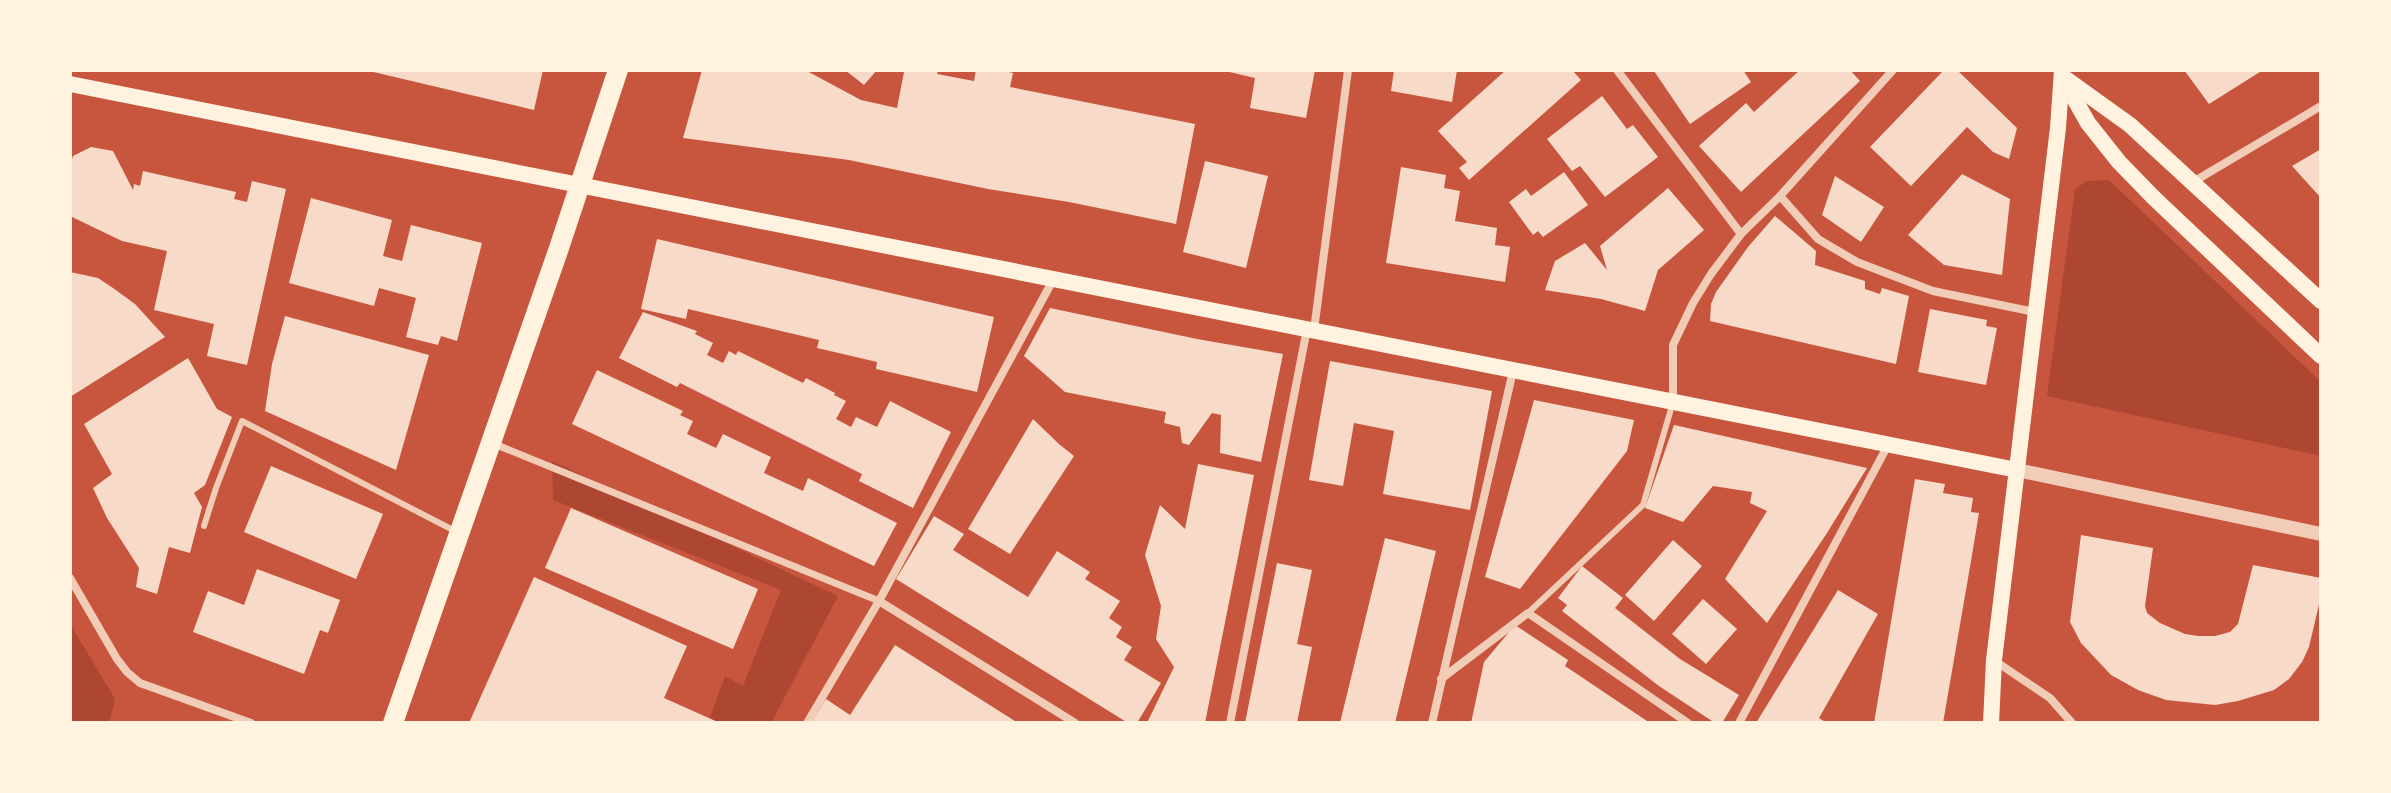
<svg xmlns="http://www.w3.org/2000/svg" width="2391" height="793" font-family="'Alegreya Sans',sans-serif">
<style>
.green{fill:#ae4732}
.building{fill:#f7dbc8}
.lines{fill:none;stroke-linecap:round;stroke-linejoin:round}
.service{stroke:#f1ccb7;stroke-width:6}
.pedestrian{stroke:#f1ccb7;stroke-width:7}
.minor{stroke:#f1ccb7;stroke-width:8}
.tertiary{stroke:#f1ccb7;stroke-width:14}
.secondary{stroke:#fff3e0;stroke-width:16}
.primary{stroke:#fff3e0;stroke-width:20}
</style>
<rect width="100%" height="100%" fill="#c8553d"/>
<g class="green">
<path d="M2109,180l212,202v74l-274,-60 28,-207 12,-8z"/>
<path d="M552,461l286,135 -67,127h-63l17,-47 18,10 38,-96 -228,-90z"/>
<path d="M70,624l45,75 -6,24h-39z"/>
</g>
<g class="building">
<path d="M365,70h178l-9,40z"/>
<path d="M702,70h103l56,30 36,8 7,-36 34,-2 -1,4 37,7 2,-11h24l13,3 -3,14 185,37 -19,100 -107,-22 -81,-13 -139,-29 -166,-22z"/>
<path d="M845,70h32l-13,15z"/>
<path d="M1221,70h94l-9,48 -56,-10 5,-30z"/>
<path d="M1394,70h63l-5,32 -61,-11z"/>
<path d="M1506,70h66l9,10 -112,100 -10,-12 8,-6 -29,-31z"/>
<path d="M1656,70h87l8,12 -61,42 -36,-53z"/>
<path d="M1800,70h50l10,11 -119,111 -42,-46 47,-43 8,9z"/>
<path d="M1944,70h13l60,58 -8,31 -16,-7 -26,-25 -56,59 -41,-39z"/>
<path d="M2184,70h79l-54,34z"/>
<path d="M1602,96l25,33 6,-4 25,32 -53,40 -25,-31 -8,5 -25,-32z"/>
<path d="M91,147l22,4 20,39 1,-6 6,2 3,-15 93,21 -2,7 13,3 5,-21 34,8 -39,176 -40,-9 7,-32 -60,-14 13,-59 -45,-10 -52,-25v-50l3,-10z"/>
<path d="M2321,149v49l-29,-32z"/>
<path d="M1205,161l63,15 -22,92 -63,-16z"/>
<path d="M1401,167l45,8 -2,13 16,3 -5,30 42,7 -2,17 15,2 -5,35 -119,-19z"/>
<path d="M1564,172l24,33 -45,32 -5,-6 -5,4 -24,-33 17,-13 5,7z"/>
<path d="M1962,174l48,25 -8,76 -58,-10 -36,-30z"/>
<path d="M1835,176l49,31 -23,35 -39,-27z"/>
<path d="M1668,188l36,42 -46,40 -13,41 -44,-12 -56,-9 10,-29 30,-18 22,27 -7,-24z"/>
<path d="M311,198l81,22 -9,36 19,5 9,-36 71,18 -25,98 -16,-5 -3,9 -32,-8 10,-39 -37,-10 -5,18 -85,-23z"/>
<path d="M1775,216l41,35 -1,14 50,16v8l15,5 2,-6 27,8 -13,68 -186,-43 1,-17 5,-12 32,-45z"/>
<path d="M657,239l337,78 -17,75 -101,-23 1,-7 -60,-14 2,-8 -131,-31 -2,10 -45,-10z"/>
<path d="M70,272l28,6 15,10 22,16 30,33 -95,60z"/>
<path d="M1050,308l147,31 86,15 -22,108 -41,-9 1,-38 -9,-2 -23,32 -7,-2 -2,-16 -16,-4 2,-11 -101,-20 -41,-36z"/>
<path d="M1930,309l57,11 -1,6 11,2 -11,57 -68,-13z"/>
<path d="M643,312l54,19 -2,3 18,9 -6,12 16,8 6,-12 7,4 2,-4 65,32 3,-5 29,15 -1,2 12,6 -10,18 15,8 5,-10 21,10 13,-26 61,31 -38,76 -54,-27 3,-7 -182,-91 -3,4 -58,-29z"/>
<path d="M285,316l144,39 -33,115 -131,-59 7,-47z"/>
<path d="M188,358l29,51 15,8 -27,68 -11,8 8,14 -12,46 -21,-6 -12,47 -21,-7 3,-19 -32,-50 -14,-30 19,-14 -28,-50z"/>
<path d="M1330,361l162,30 -22,119 -87,-16 11,-63 -40,-8 -11,63 -34,-6z"/>
<path d="M597,370l86,41 -3,4 13,6 -6,13 29,14 7,-14 48,23 -7,16 39,18 5,-13 89,45 -23,43 -302,-142z"/>
<path d="M1534,400l100,20 -7,31 -107,138 -35,-12z"/>
<path d="M1033,419l26,25 15,12 -64,98 -42,-25z"/>
<path d="M1674,425l193,43 -40,65 -60,90 -42,-44 42,-68 -17,-8 2,-11 -39,-6 -30,36 -38,-14z"/>
<path d="M1198,464l56,11 -13,67 -36,181h-58l27,-56 -18,-28 5,-33 -16,-51 15,-50 25,24z"/>
<path d="M271,466l112,48 -27,65 -112,-47z"/>
<path d="M1915,479l30,5 -2,9 30,5 -2,14 8,1 -8,48 -28,162h-69z"/>
<path d="M571,508l187,81 -25,60 -188,-81z"/>
<path d="M934,516l30,18 -11,16 75,47 29,-46 33,21 -5,7 35,22 -11,17 13,9 -6,10 16,10 -8,13 37,23 -24,40h-9l-232,-144z"/>
<path d="M2081,535l72,13 -8,58 2,7 13,10 25,11 13,2h17l15,-4 8,-8 15,-59 68,13v18l-12,51 -7,15 -13,17 -15,11 -36,11 -23,4 -49,-5 -28,-10 -27,-15 -30,-32 -11,-21z"/>
<path d="M1385,538l51,13 -25,106 -16,66h-55z"/>
<path d="M1673,540l29,26 -48,55 -29,-26z"/>
<path d="M1277,563l35,7 -15,74 15,3 -15,76h-52z"/>
<path d="M1582,566l41,32 -8,10 65,51 59,36 -17,28h-7l-56,-37 -97,-75 5,-6 -9,-7z"/>
<path d="M257,569l83,31 -12,33 -8,-3 -16,44 -111,-42 15,-41 36,14z"/>
<path d="M534,577l153,69 -23,52 56,25h-251z"/>
<path d="M1838,590l40,24 -59,104 8,5h-71z"/>
<path d="M1703,599l34,30 -31,35 -34,-30z"/>
<path d="M1515,625l53,35 -3,6 85,57h-118l-3,-2 -1,2h-57l13,-61z"/>
<path d="M895,645l123,78h-207l15,-24 24,16z"/>
</g>
<g class="lines">
<g class="service">
<path d="M204,526l12,-38 26,-67 213,110"/>
<path d="M1528,613l115,-108 30,-103"/>
</g>
<path class="pedestrian" d="M492,443l387,158"/>
<g class="minor">
<path d="M1617,70l124,164"/>
<path d="M2193,182l128,-76"/>
<path d="M1780,196l38,43 39,23 76,29 102,21"/>
<path d="M1314,330l34,-260"/>
<path d="M1673,401v-56l20,-42 18,-29 30,-40 39,-38 113,-126"/>
<path d="M70,578l47,81 10,13 13,11 111,40"/>
<path d="M879,601l196,122"/>
<path d="M1995,661l55,37 22,25"/>
<path d="M1441,679l87,-66 160,110"/>
<path d="M807,723l72,-122 174,-321"/>
<path d="M1230,723l77,-394"/>
<path d="M1432,723l81,-352"/>
<path d="M1739,723l149,-278"/>
</g>
<path class="tertiary" d="M2017,470l304,64"/>
<g class="secondary">
<path d="M2062,77l26,46 31,39 35,36 167,158"/>
<path d="M2066,79l64,46 191,176"/>
<path d="M70,84l1947,386"/>
<path d="M1991,723l3,-63 64,-532 4,-58"/>
</g>
<path class="primary" d="M393,723l165,-472 60,-181"/>
</g>
<rect width="2391" height="793" fill="none" stroke="#fff3e0" stroke-width="144"/>
</svg>
